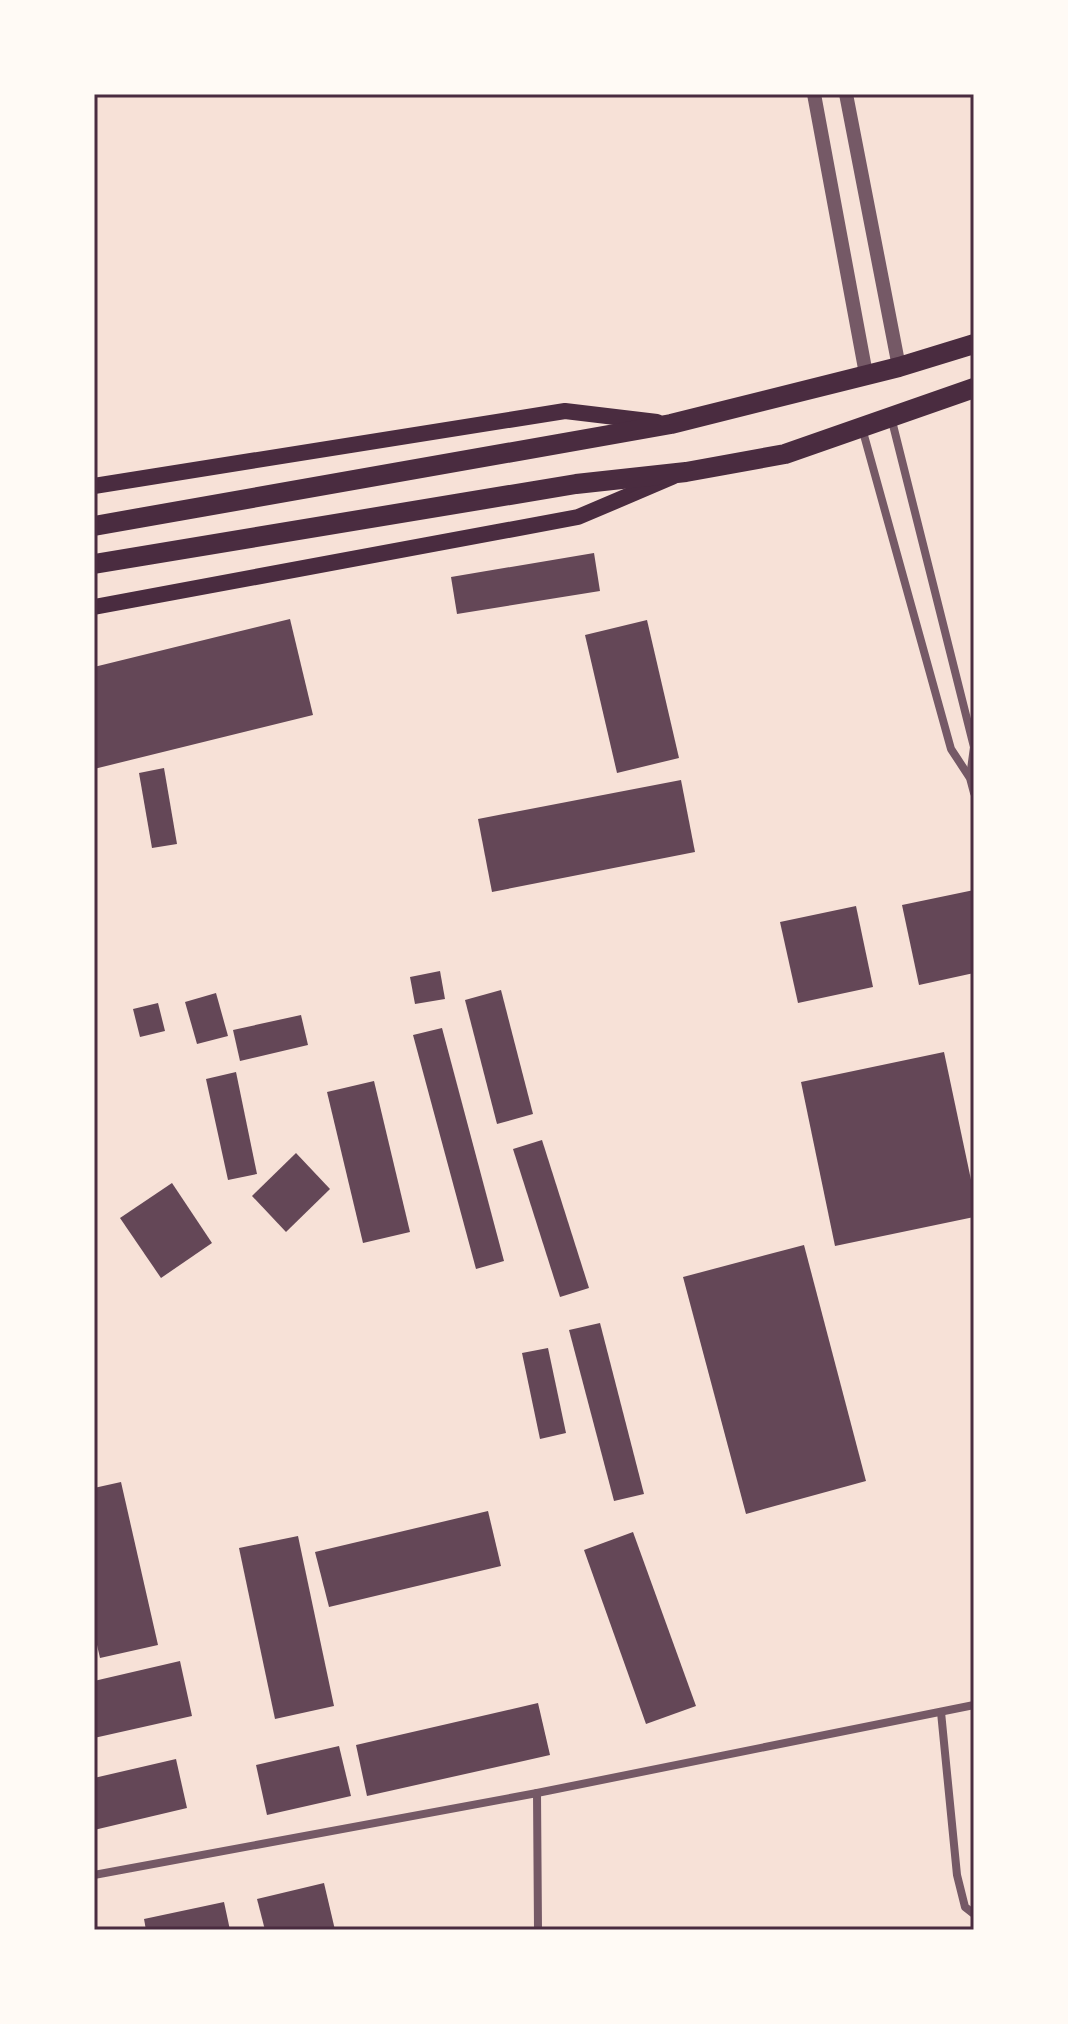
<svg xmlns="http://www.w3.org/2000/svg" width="1068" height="2024" font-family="'PT Sans',sans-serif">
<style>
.building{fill:#644757}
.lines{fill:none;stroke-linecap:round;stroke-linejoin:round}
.minor{stroke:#755966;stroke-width:8}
.tertiary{stroke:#755966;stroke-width:14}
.secondary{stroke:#4a2c40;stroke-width:16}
.primary{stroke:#4a2c40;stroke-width:20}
.neatline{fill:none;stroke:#4a2c40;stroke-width:3}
</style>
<rect width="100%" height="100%" fill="#f7e1d7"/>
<g class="building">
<path d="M594,553l6,38 -143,23 -6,-37z"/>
<path d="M290,619l23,96 -219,54v-102z"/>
<path d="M647,620l32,138 -62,15 -32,-138z"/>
<path d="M164,768l13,76 -25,4 -13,-75z"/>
<path d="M681,780l14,72 -203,40 -14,-73z"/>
<path d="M974,890v83l-55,12 -17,-80z"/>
<path d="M856,906l17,81 -75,16 -18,-81z"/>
<path d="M440,971l5,28 -30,5 -5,-27z"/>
<path d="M501,990l32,124 -36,10 -32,-124z"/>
<path d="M216,993l12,43 -31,8 -12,-42z"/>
<path d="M158,1003l7,28 -25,6 -7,-28z"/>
<path d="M301,1015l7,30 -68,16 -7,-31z"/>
<path d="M442,1028l62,233 -28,8 -63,-234z"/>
<path d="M944,1052l30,142v23l-139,29 -34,-164z"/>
<path d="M236,1072l21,102 -29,6 -22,-101z"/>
<path d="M374,1081l36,151 -47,11 -36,-151z"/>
<path d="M542,1140l47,148 -29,9 -47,-148z"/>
<path d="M296,1153l34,36 -44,43 -34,-36z"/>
<path d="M172,1183l40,60 -51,35 -41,-60z"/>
<path d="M804,1245l62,236 -120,33 -63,-237z"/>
<path d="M600,1323l44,171 -30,7 -45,-171z"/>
<path d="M548,1348l18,85 -26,6 -18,-86z"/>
<path d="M121,1482l37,163 -58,13 -6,-26v-144z"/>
<path d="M488,1511l13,55 -172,41 -14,-55z"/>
<path d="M633,1532l63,174 -50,18 -62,-174z"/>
<path d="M298,1536l36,170 -59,13 -36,-171z"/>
<path d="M180,1661l12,55 -98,22v-57z"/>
<path d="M538,1703l12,52 -183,41 -11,-51z"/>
<path d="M339,1746l12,50 -84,19 -11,-50z"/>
<path d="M176,1759l11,49 -93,22v-52z"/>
<path d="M324,1883l11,47h-70l-8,-31z"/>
<path d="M224,1902l6,28h-84l-2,-11z"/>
</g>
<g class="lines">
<g class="minor">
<path d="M891,417l83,330 -4,30"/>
<path d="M862,428l89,321 19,29 4,15"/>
<path d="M941,1712l16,163 8,32 9,7"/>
<path d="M537,1793l1,137"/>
<path d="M94,1875l443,-82 437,-88"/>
</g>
<g class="tertiary">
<path d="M814,94l52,280"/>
<path d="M846,94l53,273"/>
</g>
<g class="secondary">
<path d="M94,486l471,-75 92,11"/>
<path d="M94,607l484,-90 94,-40"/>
</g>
<g class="primary">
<path d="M94,526l577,-102 228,-57 75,-23"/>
<path d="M94,564l482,-80 110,-12 99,-18 189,-66"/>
</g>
</g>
<rect width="1068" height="2024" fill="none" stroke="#fffaf5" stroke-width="192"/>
<rect x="96" y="96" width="876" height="1832" class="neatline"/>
</svg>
